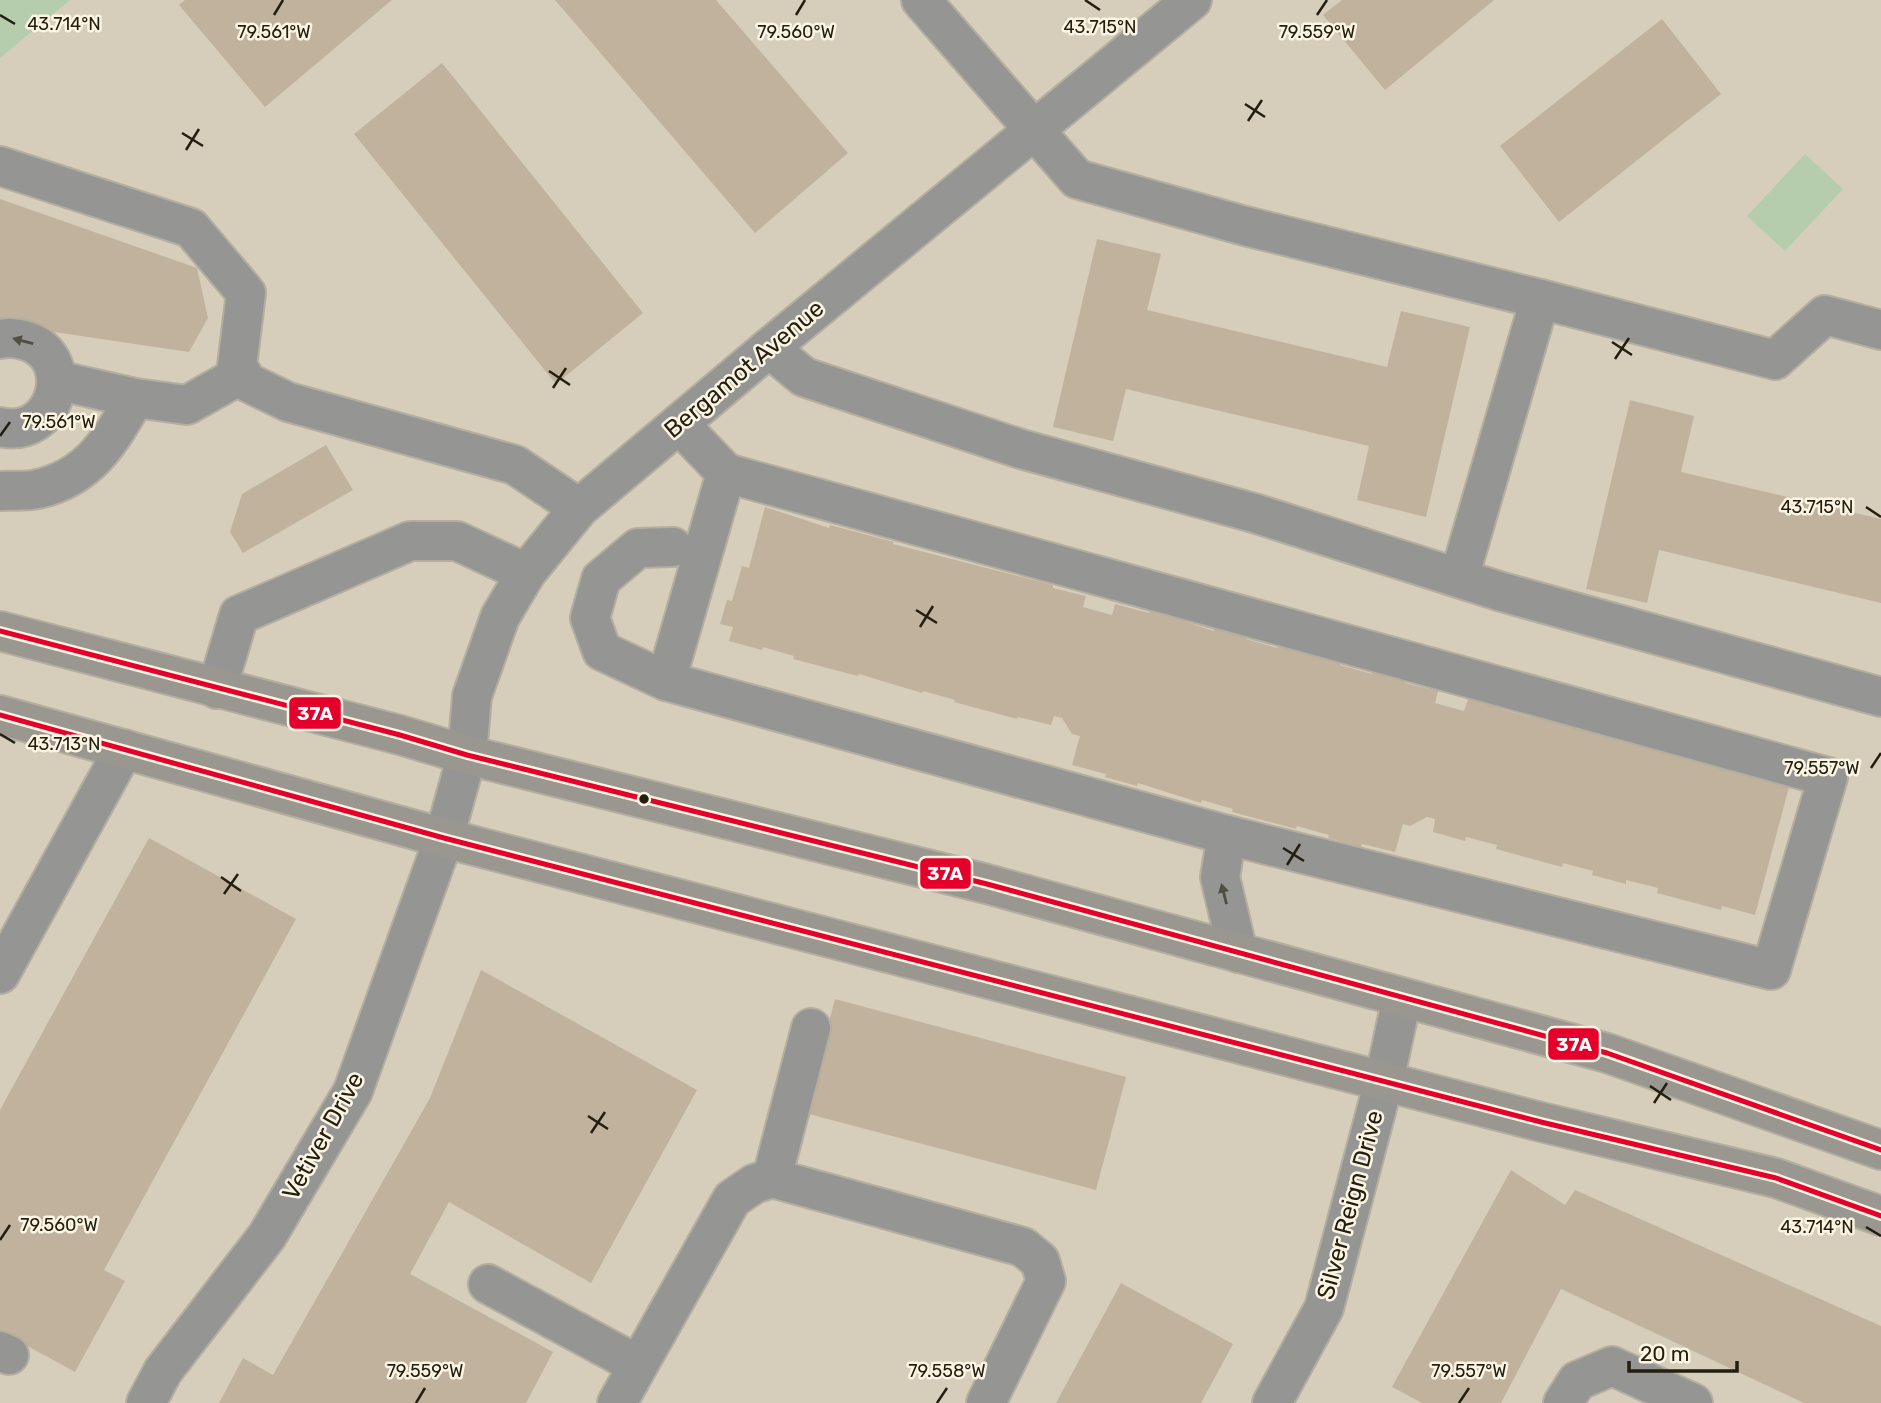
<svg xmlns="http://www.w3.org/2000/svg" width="1881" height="1403" font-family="Rubik,sans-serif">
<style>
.green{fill:#b5cdad}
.building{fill:#c1b29d}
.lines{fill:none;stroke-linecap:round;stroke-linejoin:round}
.minor-casing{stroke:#b3ae9f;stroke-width:42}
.major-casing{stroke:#b3ae9f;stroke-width:42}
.minor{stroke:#959593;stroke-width:38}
.major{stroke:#9a9790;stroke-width:38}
.bus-1-casing{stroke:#fcf5e3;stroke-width:10}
.bus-1{stroke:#e4002b;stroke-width:5}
.oneway{fill:#514e44}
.ticks{fill:none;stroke:#231e10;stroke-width:2.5}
.bus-dot{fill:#231e10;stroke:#fcf5e3;stroke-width:2.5}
.labels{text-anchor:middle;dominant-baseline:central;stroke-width:5;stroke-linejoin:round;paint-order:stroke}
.street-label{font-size:24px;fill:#231e10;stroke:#fcf5e3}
.ticks-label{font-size:18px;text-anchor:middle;fill:#231e10;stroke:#fcf5e3;stroke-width:5;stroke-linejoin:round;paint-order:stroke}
.line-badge{stroke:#fcf5e3;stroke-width:2.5}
.badge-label{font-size:19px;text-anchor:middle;font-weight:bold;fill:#fff}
</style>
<rect width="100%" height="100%" fill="#d6cebb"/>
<g class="green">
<path d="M0,0h70l-70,58z"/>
<path d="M1805,154l38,35 -58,62 -38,-35z"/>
</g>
<g class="building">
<path d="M185,0h207l-127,107 -86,-102z"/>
<path d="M555,0h161l132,153 -93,80z"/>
<path d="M1342,0h152l-109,90 -62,-75z"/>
<path d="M1662,19l59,75 -162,128 -59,-76z"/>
<path d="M442,63l201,250 -87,71 -202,-250z"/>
<path d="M0,199l197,69 11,50 -19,34 -189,-28z"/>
<path d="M1097,239l64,15 -14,56 240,57 14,-56 69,16 -44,190 -69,-17 12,-54 -243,-57 -13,52 -60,-14z"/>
<path d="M1630,400l64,16 -13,56 200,47v84l-222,-53 -12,53 -61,-14z"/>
<path d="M326,445l27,45 -110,63 -13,-21 12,-38z"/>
<path d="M765,507l64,21 1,-3 64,17 -1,2 160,41v3l33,8 -3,11 29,8 3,-11 34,9 1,-3 64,21v-3l32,8v3l31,9 1,-4 63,18 -1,3 32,9 1,-4 33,10 -1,3 33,8 -3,12 29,8 5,-15 33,9 -1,4 30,8 1,-4 66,18 -1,4 30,8 1,-4 34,9 -1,4 32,9 1,-4 64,17 -1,4 32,9 -34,128 -33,-9 -1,4 -64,-17 1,-5 -32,-8v4l-34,-9 1,-4 -30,-8 -1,4 -66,-18 1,-4 -31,-8 -1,4 -32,-9 2,-13 -8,-2 -17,9 -7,-2 -8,28 -33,-8 -1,3 -33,-9 1,-3 -32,-9 -1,3 -64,-17 1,-3 -31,-9 -1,3 -63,-20 -1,3 -32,-9 1,-3 -34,-9 8,-29 -8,-2 -10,-16 -8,-2 -3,9 -33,-8 -1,2 -63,-17 1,-2 -32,-9 -1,2 -63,-19 -1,2 -65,-17 1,-3 -31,-9 -1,3 -33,-9 4,-14 -13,-3 7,-24 5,1 10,-35 7,2z"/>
<path d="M149,838l147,81 -192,351 21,11 -50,91 -75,-41v-221z"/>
<path d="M481,970l216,120 -106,193 -142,-81 -39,72 143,78 -27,51h-307l24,-45 30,17 157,-277z"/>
<path d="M835,999l291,78 -30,113 -291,-77z"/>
<path d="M1511,1170l54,35 10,-15 306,136v77h-77l-243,-114 -60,114h-79l-30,-16z"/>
<path d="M1121,1283l112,61 -32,59h-145z"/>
</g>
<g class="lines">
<g class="minor-casing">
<g id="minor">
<path d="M921,0l156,179 168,47 295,73 235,61 50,-45 56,15"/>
<path d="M0,166l191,62 55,65 -9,73 10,16 41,20 227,63 64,43"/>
<path d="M0,339c9,-2 18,-1 27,2 52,18 29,99 -27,86"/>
<path d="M769,348l35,29 217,72 233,64 248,79 379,105"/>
<path d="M56,380l79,18"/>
<path d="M0,491c12,-1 27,1 38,-2 52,-12 72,-48 97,-91l52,7 55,-31"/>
<path d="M673,547l-35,1 -37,31 -11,39 12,33 64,30 60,-208 -47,-49"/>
<path d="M1459,578l81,-279"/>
<path d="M666,681l561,154 544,135 57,-193 -1102,-304"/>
<path d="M217,689l22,-74 171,-74h47l69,32"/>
<path d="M1227,835l-7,42 18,76"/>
<path d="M0,974l124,-225"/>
<path d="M772,1178l39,-150"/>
<path d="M488,1284l150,81"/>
<path d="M0,1351l9,4"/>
<path d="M146,1403l17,-32 104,-135 86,-145 91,-253 23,-83 5,-59 28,-79 26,-44 53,-65 190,-160 423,-348"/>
<path d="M617,1403l115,-204 22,-15 18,-6 251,69 17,14 6,20 -60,122"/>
<path d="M1272,1403l52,-95 60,-227 18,-83"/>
<path d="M1563,1403l14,-22 35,-15 81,37"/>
</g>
</g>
<g class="major-casing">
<g id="major">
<path d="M0,631l400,104 67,20 520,129 620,169 274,97"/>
<path d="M0,715l444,123 1097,284 235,56 105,38"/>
</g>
</g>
<use href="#minor" class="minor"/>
<use href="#major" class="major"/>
<g class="bus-1-casing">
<g id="bus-1">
<path d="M0,631l400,104 67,20 520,129 620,169 274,97"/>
<path d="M0,715l444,123 1097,284 235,56 105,38"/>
</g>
</g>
<use href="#bus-1" class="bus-1"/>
</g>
<defs><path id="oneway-solid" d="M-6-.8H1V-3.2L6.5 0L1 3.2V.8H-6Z" transform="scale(1.75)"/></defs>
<g class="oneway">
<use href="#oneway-solid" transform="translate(23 341) rotate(-165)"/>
<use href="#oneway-solid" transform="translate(1224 894) rotate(-104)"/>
</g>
<path class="ticks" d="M1085,0l15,10M0,15l15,9M274,15l9,-15M796,15l9,-15M1317,15l10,-15M1245,104l20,13M1248,121l14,-21M182,133l21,13M186,150l13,-21M1612,342l20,13M1615,359l14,-21M549,371l21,14M553,388l13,-20M0,436l10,-14M1866,507l15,10M916,610l21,13M920,627l13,-21M0,734l15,9M1871,768l10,-15M1283,848l21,13M1287,865l13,-21M221,877l20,14M224,894l14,-20M1650,1086l21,14M1654,1103l13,-20M588,1116l20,13M591,1133l14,-21M1866,1227l15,9M0,1240l10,-15M416,1403l9,-15M937,1403l10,-15M1459,1403l10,-15"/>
<circle class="bus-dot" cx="644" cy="799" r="6"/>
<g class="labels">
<g class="street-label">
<text transform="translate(744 369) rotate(-40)">Bergamot Avenue</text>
<text transform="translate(323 1136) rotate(-61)">Vetiver Drive</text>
<text transform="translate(1350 1205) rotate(-75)">Silver Reign Drive</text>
</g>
</g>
<g class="ticks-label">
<text x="64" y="30">43.714°N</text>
<text x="1100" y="33">43.715°N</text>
<text x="274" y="38">79.561°W</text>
<text x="1317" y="38">79.559°W</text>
<text x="796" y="38">79.560°W</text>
<text x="59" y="428">79.561°W</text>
<text x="1817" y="513">43.715°N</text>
<text x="64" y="750">43.713°N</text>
<text x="1822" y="774">79.557°W</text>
<text x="59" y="1231">79.560°W</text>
<text x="1817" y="1233">43.714°N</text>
<text x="425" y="1377">79.559°W</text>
<text x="947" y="1377">79.558°W</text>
<text x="1469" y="1377">79.557°W</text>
</g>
<g class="line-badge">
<rect x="288" y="696" width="54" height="34" rx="7" fill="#e4002b"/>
<rect x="919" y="857" width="53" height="33" rx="7" fill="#e4002b"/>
<rect x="1547" y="1027" width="53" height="34" rx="7" fill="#e4002b"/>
</g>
<g class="badge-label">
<text x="315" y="720">37A</text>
<text x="945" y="880">37A</text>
<text x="1574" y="1051">37A</text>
</g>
<path d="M1629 1361v10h108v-10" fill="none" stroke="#231e10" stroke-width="3.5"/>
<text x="1640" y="1361" font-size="21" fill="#231e10" stroke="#fcf5e3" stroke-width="5" paint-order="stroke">20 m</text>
</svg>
